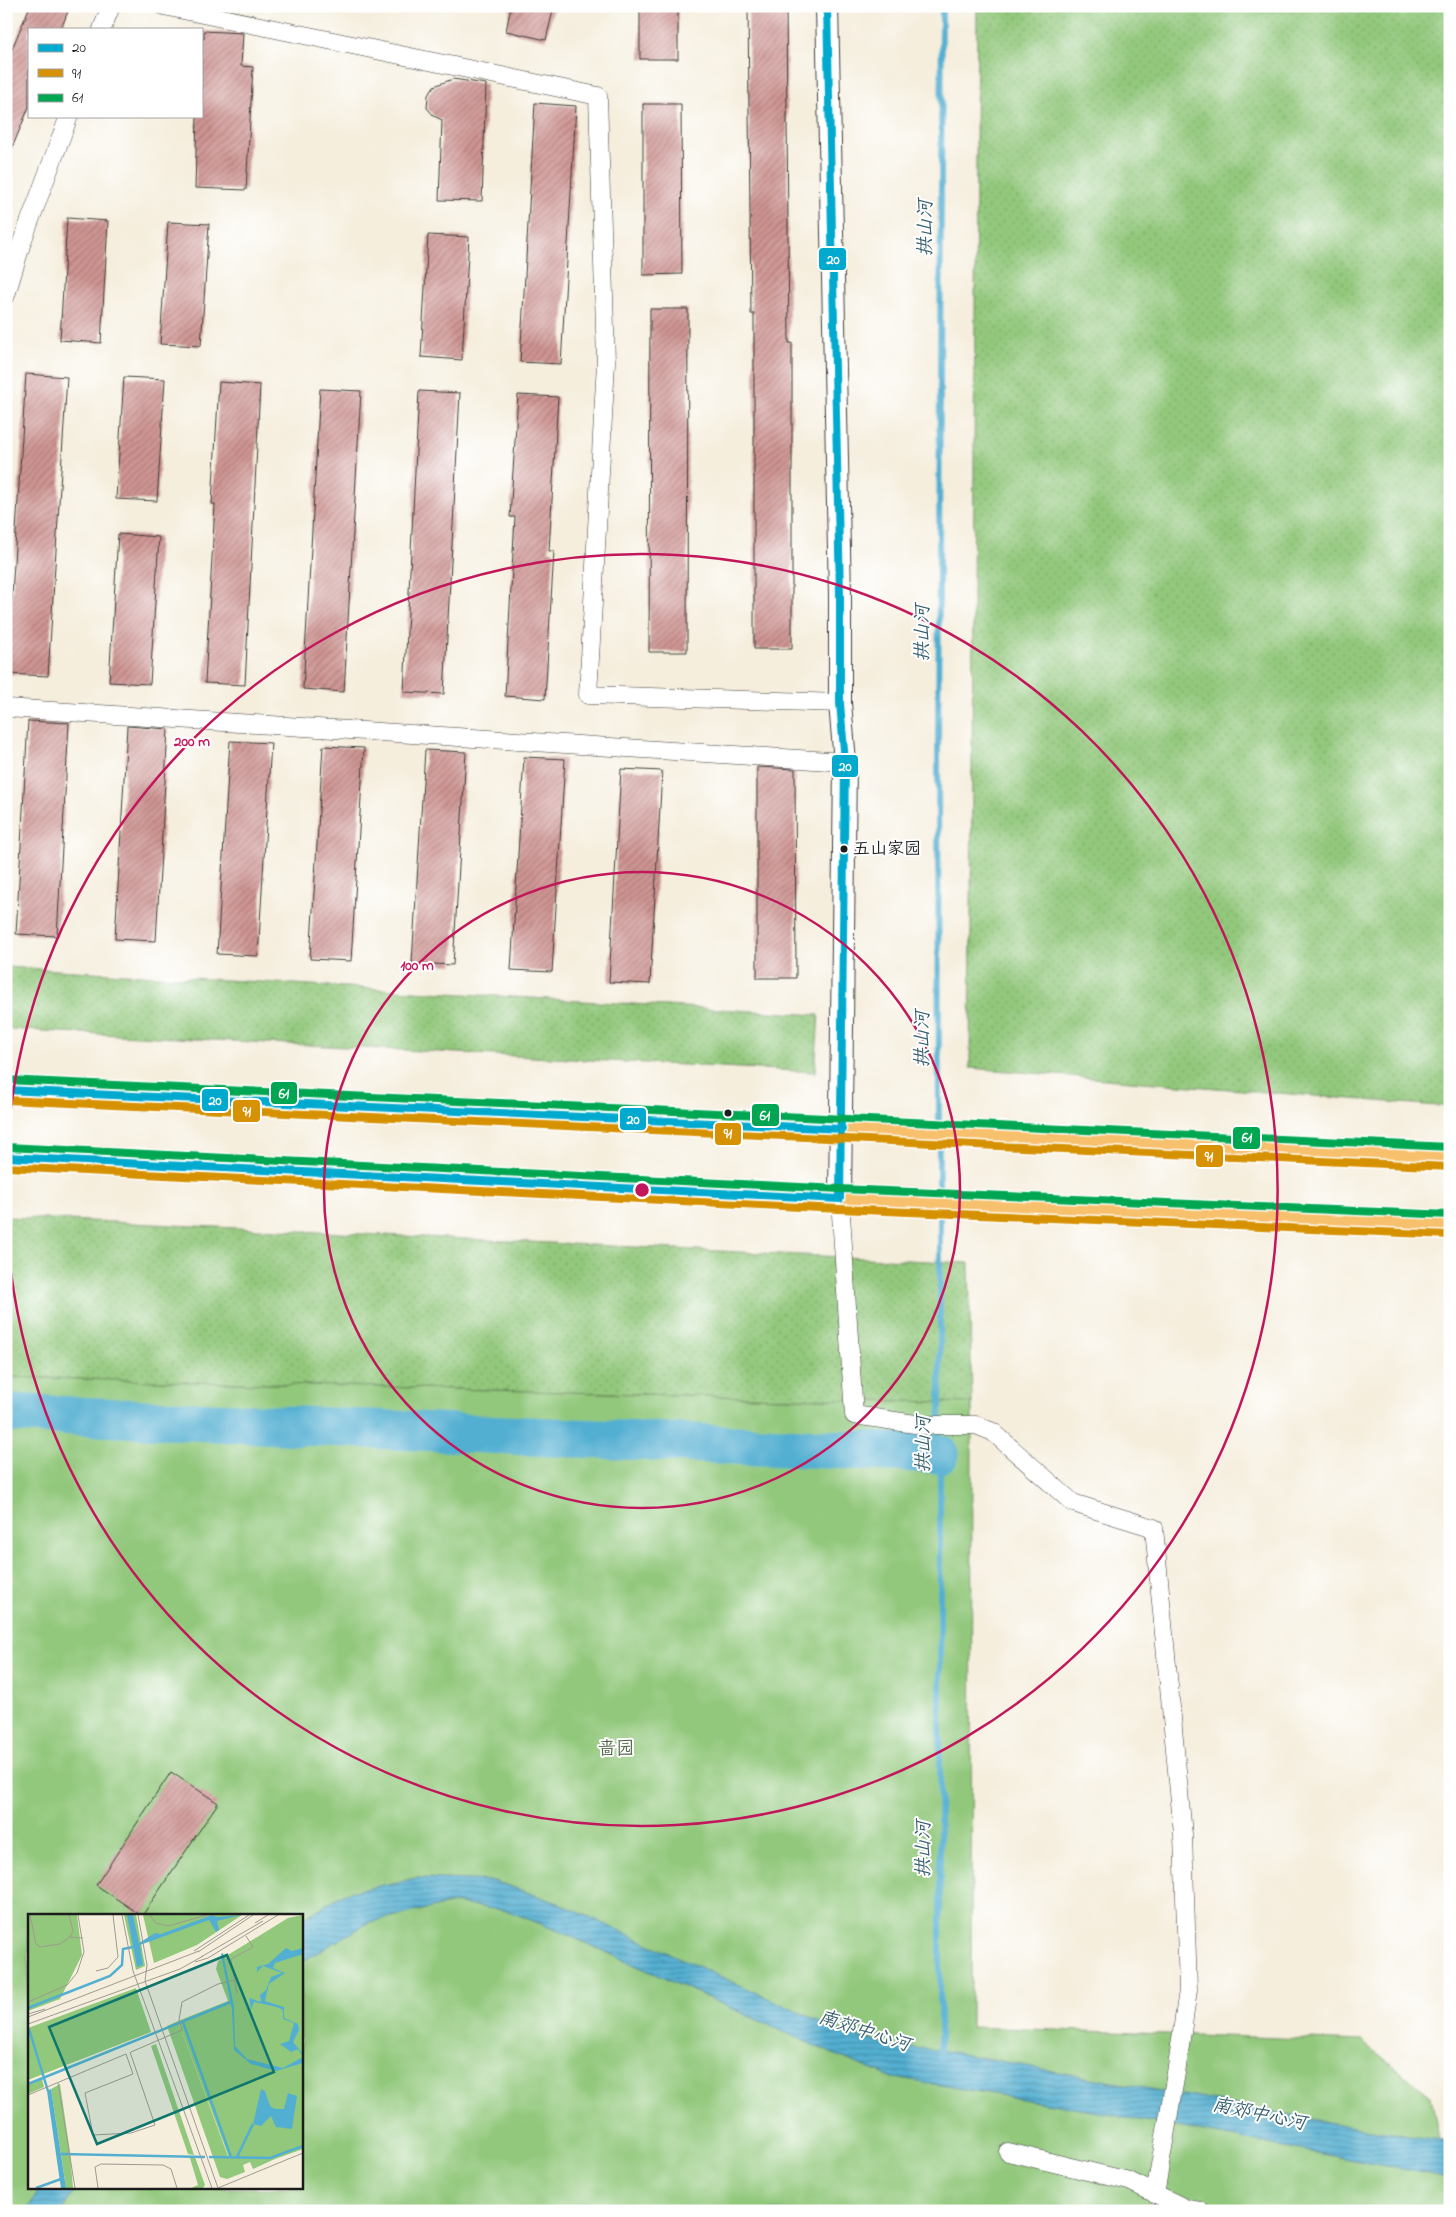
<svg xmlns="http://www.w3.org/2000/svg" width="1456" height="2217" font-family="'Indie Flower','LXGW WenKai TC',sans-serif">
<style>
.grass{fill:url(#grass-dots);stroke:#57724c}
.park{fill:#92c87b;stroke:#57724c;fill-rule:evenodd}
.water{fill:url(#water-rules);stroke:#386676}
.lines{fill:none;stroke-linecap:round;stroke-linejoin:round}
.stream{stroke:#53afd1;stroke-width:6}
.river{stroke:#53afd1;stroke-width:39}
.building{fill:url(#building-hatch)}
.minor-casing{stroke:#3d3c39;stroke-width:19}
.tertiary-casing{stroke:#3d3c39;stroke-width:24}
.primary-casing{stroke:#3d3c39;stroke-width:29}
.minor{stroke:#fff;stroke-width:18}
.tertiary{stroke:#fff;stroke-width:22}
.primary{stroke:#f7c06c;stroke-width:28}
.bus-1-casing{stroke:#fff;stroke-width:11}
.bus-2-casing{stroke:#fff;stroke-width:11}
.bus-3-casing{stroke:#fff;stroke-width:11}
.bus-1{stroke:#00a9ce;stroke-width:8}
.bus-2{stroke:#d69104;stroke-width:8}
.bus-3{stroke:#00a651;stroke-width:8}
.ring{fill:none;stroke:#c2185b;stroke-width:2.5}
.bus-dot{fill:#1c1c1c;stroke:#fff;stroke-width:2}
.labels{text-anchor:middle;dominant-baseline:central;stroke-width:4;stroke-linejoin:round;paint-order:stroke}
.bus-label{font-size:17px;fill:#1c1c1c;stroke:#fff;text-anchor:start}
.park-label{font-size:18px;fill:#4b6142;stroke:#fff}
.water-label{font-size:19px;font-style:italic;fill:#355e6d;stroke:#fff}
.inset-river{fill:none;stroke:#53afd1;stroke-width:2.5}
.inset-road{fill:none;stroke:#9e9a90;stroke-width:1}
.view{fill:#0f766e;fill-opacity:0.15;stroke:#0f766e;stroke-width:2.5}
.inset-edge{fill:none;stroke:#1c1c1c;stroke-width:2.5}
.centre{fill:#c2185b;stroke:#fff;stroke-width:2.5}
.ring-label{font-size:15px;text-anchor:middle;font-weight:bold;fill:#c2185b;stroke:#fff;stroke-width:4;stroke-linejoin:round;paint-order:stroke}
.line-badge{stroke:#fff;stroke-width:2}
.badge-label{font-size:14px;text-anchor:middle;font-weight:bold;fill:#fff}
</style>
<defs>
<pattern id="grass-dots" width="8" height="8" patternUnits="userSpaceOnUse" patternTransform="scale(1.25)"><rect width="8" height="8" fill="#92c87b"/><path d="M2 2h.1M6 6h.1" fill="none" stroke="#7dab6a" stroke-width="1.8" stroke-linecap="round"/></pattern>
<pattern id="water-rules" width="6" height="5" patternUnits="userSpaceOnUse" patternTransform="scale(1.25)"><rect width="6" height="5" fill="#53afd1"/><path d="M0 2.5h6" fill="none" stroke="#448ea9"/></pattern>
<pattern id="building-hatch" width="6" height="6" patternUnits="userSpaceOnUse" patternTransform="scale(1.25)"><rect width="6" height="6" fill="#cf9593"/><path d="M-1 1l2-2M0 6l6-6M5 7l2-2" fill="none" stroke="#a77977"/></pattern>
</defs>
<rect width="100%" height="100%" fill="#fff"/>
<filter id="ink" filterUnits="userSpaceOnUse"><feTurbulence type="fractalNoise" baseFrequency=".02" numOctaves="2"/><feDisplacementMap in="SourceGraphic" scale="10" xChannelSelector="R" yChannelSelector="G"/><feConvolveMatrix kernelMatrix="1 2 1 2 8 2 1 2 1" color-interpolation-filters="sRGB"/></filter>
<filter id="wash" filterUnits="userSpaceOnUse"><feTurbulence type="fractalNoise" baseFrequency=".0096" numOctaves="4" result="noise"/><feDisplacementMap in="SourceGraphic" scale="20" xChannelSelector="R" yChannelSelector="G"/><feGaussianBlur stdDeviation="1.12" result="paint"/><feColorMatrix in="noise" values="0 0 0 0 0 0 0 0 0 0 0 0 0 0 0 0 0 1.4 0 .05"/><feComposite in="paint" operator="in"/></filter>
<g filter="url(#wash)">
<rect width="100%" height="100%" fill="#f5eedd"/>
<g class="grass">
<path d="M977,6h473v1101l-480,-39z"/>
<path d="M6,967l813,48 -4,57 -809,-43z"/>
<path d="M6,1217l963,46 3,140 -966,-26z"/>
</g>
<path class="park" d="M6,1377l966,26 -1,624 391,14 69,55 19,102v13h-1444zM29,1916h272v272h-272z"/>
<g class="water">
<path d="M417,1878l77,3 67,23 286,130 52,13 41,3 436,81 74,9v38l-358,-67 -204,-35 -57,-23 -270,-121 -53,-21 -55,-8 -83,19 -69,40v-42l44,-27z"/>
<path d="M41,2188h36l-16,23h-35z"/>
</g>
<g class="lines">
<g class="stream">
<path d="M939,1127l-1,-375 4,-746"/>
<path d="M939,1140v57"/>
<path d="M940,1210v847"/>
</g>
<path class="river" d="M6,1413l934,41"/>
</g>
<g id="blocks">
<g class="building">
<path d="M30,6h40l-9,23h-32v78l-22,53 -1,-97z"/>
<path d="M511,6h43l-8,34 -40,-9z"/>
<rect x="640" y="6" width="38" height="53"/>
<path d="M748,6h38l3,337h3v306h-38v-335h-3z"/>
<path d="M204,31l39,2 -2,33 12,1 -7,123 -51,-2 2,-72h4v-78l3,1z"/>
<path d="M453,79l33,5 -4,117 -43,-1 3,-80 -8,-4 -7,-8 1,-13 6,-9z"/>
<path d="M535,103l41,3 -15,258 -41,-2z"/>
<path d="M643,104h38l1,170 -39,1z"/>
<path d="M67,218l41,3 -7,122 -41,-3z"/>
<path d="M168,222l41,2 -8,122 -41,-2z"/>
<path d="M428,235l41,2 -7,123 -41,-3z"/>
<path d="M650,309h38l-1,343h-38z"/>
<path d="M26,374l41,3 -19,299 -41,-2z"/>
<path d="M124,377l41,2 -8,122 -41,-2z"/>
<path d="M219,382l41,3 -15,300 -40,-2 10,-179h-3z"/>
<path d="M320,389l41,2 -17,301 -41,-3z"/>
<path d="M419,391l41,2 -16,301 -40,-2z"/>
<path d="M518,395l40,2 -9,154h5l-9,148 -40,-3 10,-179h-5z"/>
<path d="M118,534l41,3 -9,147 -41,-2z"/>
<path d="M28,721l41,2 -12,213 -41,-2z"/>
<path d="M127,726l41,3 -12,212 -41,-2z"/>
<path d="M230,741l41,2 -13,213 -41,-2z"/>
<path d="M323,746l41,2 -13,213 -41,-2z"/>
<path d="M425,750l41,2 -13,213 -41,-2z"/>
<path d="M524,757l41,2 -13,213 -41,-2z"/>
<path d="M757,767l38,2 1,209h-39z"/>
<path d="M621,769l41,2 -12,213 -41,-2z"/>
<path d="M171,1772l47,31 -76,113 -46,-31z"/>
</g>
</g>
</g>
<g filter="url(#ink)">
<use href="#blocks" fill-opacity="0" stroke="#3d3c39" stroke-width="1"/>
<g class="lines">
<g class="minor-casing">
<g id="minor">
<path d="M164,6l434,90 8,266 -18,333 252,8"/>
<path d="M102,29l9,-23"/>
<path d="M6,295l16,-53 47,-126"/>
<path d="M6,708l839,54"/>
<path d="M840,1199l14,216 68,10h54l17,7 80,71 81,25 29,306 5,156 -11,77 -22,127"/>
<path d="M1008,2152l121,29 58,28 13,2"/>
</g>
</g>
<g class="tertiary-casing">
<path id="tertiary" d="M827,6l13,589v108l5,59 -5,437"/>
</g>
<g class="primary-casing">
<g id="primary">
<path d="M6,1090l1444,67"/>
<path d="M6,1157l834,42 610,26"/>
</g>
</g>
<use href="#minor" class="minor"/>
<use href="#tertiary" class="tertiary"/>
<use href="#primary" class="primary"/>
<g class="bus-1-casing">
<g id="bus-1">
<path d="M6,1090l836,39"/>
<path d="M6,1157l834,42 5,-437 -5,-59v-108l-13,-589"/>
</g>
</g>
<g class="bus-2-casing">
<g id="bus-2">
<path d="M6,1100l1444,67"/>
<path d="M6,1167l833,42 611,26"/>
</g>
</g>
<g class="bus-3-casing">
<g id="bus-3">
<path d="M6,1080l1444,67"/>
<path d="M7,1147l833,42 610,26"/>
</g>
</g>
<use href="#bus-1" class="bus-1"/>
<use href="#bus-2" class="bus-2"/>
<use href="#bus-3" class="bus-3"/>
</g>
</g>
<g class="ring">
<circle cx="642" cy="1190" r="318"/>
<path d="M6 1168A636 636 0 1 1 6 1212"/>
</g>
<g class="bus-dot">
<circle cx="844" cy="849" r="4.5"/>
<circle cx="728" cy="1113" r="4.5"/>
</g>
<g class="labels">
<g class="bus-label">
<text x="853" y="849">五山家园</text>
</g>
<g class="park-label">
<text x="616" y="1750">啬园</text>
</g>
<g class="water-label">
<text transform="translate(926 228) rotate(-90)">拱山河</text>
<text transform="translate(923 633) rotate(-90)">拱山河</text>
<text transform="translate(923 1039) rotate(-90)">拱山河</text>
<text transform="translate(924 1444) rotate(-90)">拱山河</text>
<text transform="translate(924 1849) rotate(-90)">拱山河</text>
<text transform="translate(864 2032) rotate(18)">南郊中心河</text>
<text transform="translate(1259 2115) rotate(12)">南郊中心河</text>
</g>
</g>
<g transform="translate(28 1914)">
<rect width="275" height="275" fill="#f5eedd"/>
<path d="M96,1h12l9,51 -9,4zM108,74l15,44 -123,48v-52zM150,107l51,138h46l-22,10 -3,-7 -7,3 2,7 -18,7 -7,-2 -53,-151zM128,130l38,111 -6,-1 -37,-108z" fill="#92c87b"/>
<path d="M0,1h49l5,40 -22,44 -32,12zM115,1h99l-45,30 -43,18zM275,1v234l-28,10 -45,1 -52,-139 50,-20 -12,-32 2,-8 70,-43zM14,165l2,8 -16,7v-9zM32,170l10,68 3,36h-7l-15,-99zM167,243l10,28 -2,3h-12l7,-3 -8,-27z" fill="#92c87b"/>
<path d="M99,1h6l6,28 16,-10 6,1 51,-19 5,2 24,-2 -24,6 2,9 -3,2 -7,-12 -69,25 3,20 -6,2zM258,34l6,3 11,-3v6l-28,9 -2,5 12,5 -16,11 -4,17 19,6v11l14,6 1,6 -6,12 10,12v9l-27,8 -25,-7 -17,-14 -2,-40 -11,-56 2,-1 11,53 1,40 12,13 36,9 20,-11 -5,-8 -7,3 -11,-8 9,-3 5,-18 -11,-4v-9l-6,-3 -23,-5 -3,8 -2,-12 12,4 -1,-7 6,-5 5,-13 11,-4 -19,-7 -6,6v-5l11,-3zM23,175l15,99h-5l-1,-6 -13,-91zM233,175l4,2 5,15 5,3h9l4,-16 9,3 -5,33 -16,-2 -5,-11 -10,10 -8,-2z" fill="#53afd1"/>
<path class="inset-river" d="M0,94l82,-32 12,-11 1,-16 10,-2M155,108l48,135M1,115l19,62M0,170l203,-82M33,240l144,3M181,243l61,1 33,-12M209,243l16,-33M8,274l25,-9"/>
<path class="inset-road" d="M2,1l6,29 4,3 20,-3 10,-7 13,1M41,1l4,16 -3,6M94,1l11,56 79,217M110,1l9,50 -2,16 73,207M122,1l6,8 12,3 39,-11M227,9l13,-8M166,37l55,-36M170,38l55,-37M173,43l62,-36M167,48l13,-4 70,-43M68,57l12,-3 10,-11 -5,-42M209,80l-6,-35 22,-12 -7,-11M0,88l39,-17 10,-12 7,-21 -6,-37M0,100l17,-5M0,103l171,-66M0,110l152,-55 23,-13M103,138l51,-22 -3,-10 3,-18 36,-18 17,-4M98,140l7,20 -48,19 8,42 38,-2 24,-8 -25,-73M30,169l17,105M0,181l98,-41M70,274l-3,-21 6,-3 62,1 8,4 6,19M190,274l85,-35"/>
<path class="view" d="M199,41l47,117 -177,72 -48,-117z"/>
<rect width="275" height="275" class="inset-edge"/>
</g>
<circle cx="642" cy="1190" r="8" class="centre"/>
<g class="ring-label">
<text x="192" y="746">200 m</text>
<text x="417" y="970">100 m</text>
</g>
<g class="line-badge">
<rect x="818" y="247" width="29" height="24" rx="5" fill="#00a9ce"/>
<rect x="831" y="754" width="28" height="24" rx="5" fill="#00a9ce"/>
<rect x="270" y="1081" width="28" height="24" rx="5" fill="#00a651"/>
<rect x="201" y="1088" width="28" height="24" rx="5" fill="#00a9ce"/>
<rect x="232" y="1099" width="29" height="24" rx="5" fill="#d69104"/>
<rect x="751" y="1103" width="29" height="24" rx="5" fill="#00a651"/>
<rect x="619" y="1107" width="28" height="24" rx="5" fill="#00a9ce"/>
<rect x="714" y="1122" width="28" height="24" rx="5" fill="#d69104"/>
<rect x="1232" y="1126" width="29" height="24" rx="5" fill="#00a651"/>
<rect x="1195" y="1144" width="29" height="24" rx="5" fill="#d69104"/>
</g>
<g class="badge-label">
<text x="833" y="264">20</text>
<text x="845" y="771">20</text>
<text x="284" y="1098">61</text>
<text x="215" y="1105">20</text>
<text x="247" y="1116">91</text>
<text x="765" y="1120">61</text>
<text x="633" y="1124">20</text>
<text x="728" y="1138">91</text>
<text x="1247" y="1142">61</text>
<text x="1209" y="1161">91</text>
</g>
<rect width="1456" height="2217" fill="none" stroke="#fff" stroke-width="25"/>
<rect x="28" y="28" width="175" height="90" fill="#ffffff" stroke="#a4a4a4"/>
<rect x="38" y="44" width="25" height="8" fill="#00a9ce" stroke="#a4a4a4"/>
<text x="72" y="52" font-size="15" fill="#1c1c1c">20</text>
<rect x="38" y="69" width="25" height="8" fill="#d69104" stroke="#a4a4a4"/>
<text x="72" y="78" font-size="15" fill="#1c1c1c">91</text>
<rect x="38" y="94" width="25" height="8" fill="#00a651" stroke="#a4a4a4"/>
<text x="72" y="102" font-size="15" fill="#1c1c1c">61</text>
</svg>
